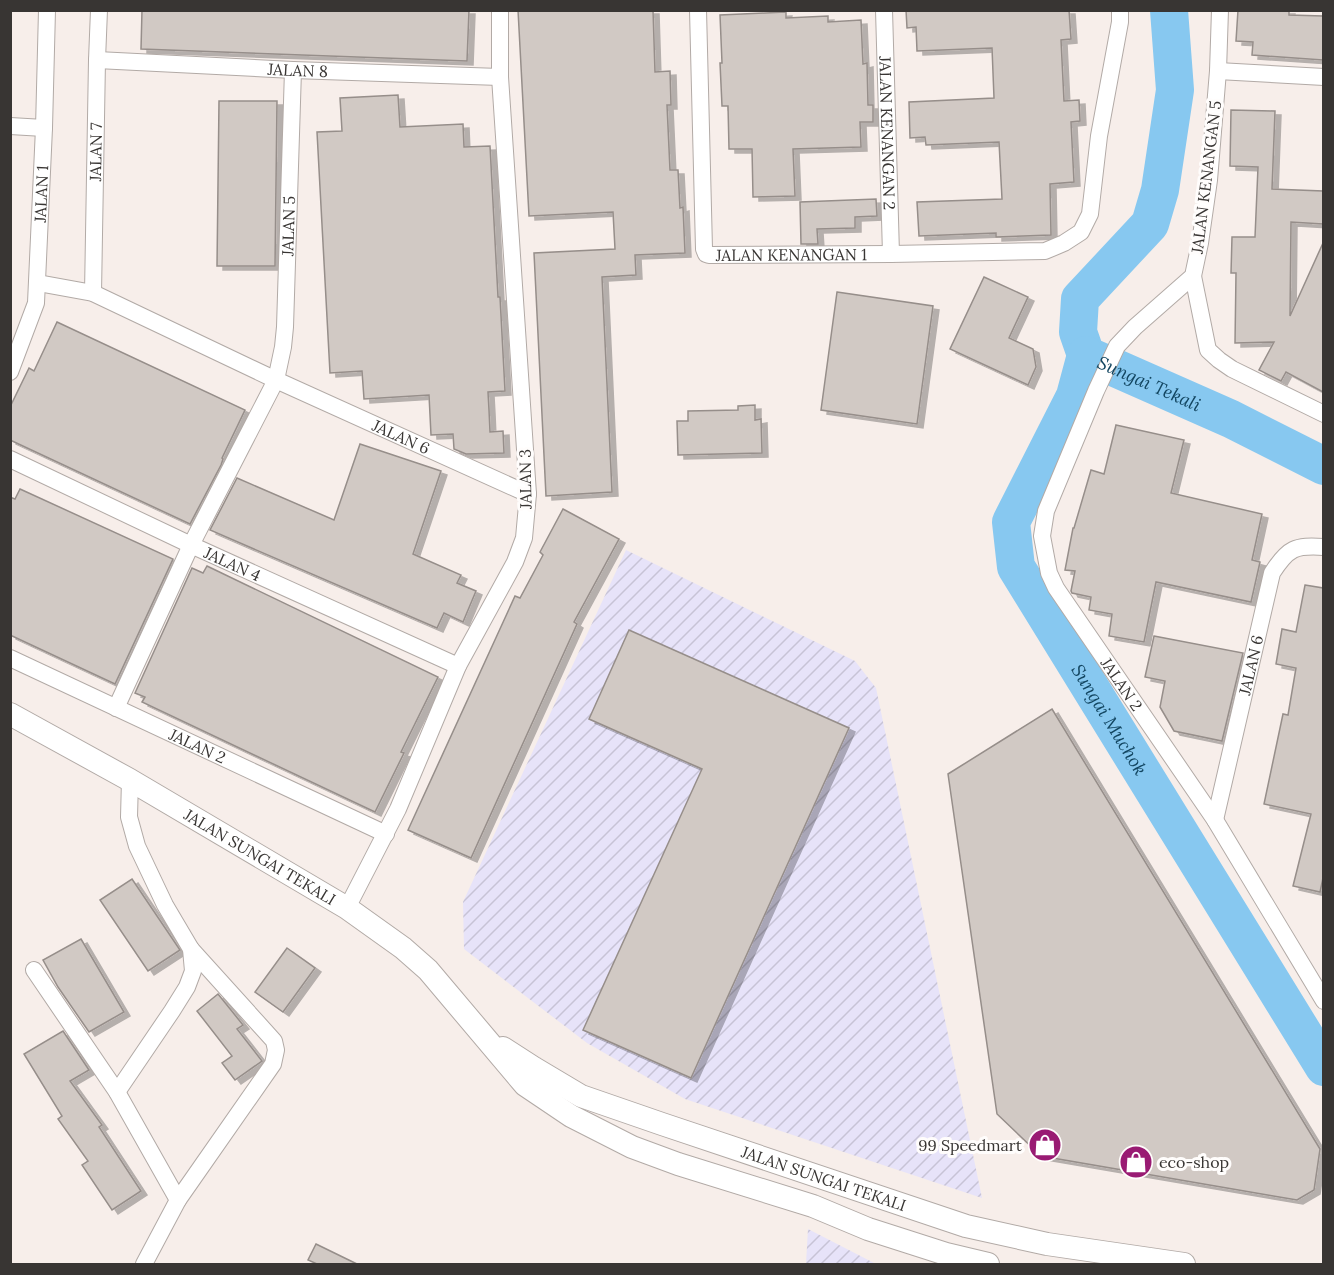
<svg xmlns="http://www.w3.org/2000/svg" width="1334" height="1275" font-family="Lora,serif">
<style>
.industrial{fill:url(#industrial-furrows)}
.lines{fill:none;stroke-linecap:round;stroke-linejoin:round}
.river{stroke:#87c8f0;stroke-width:38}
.building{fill:#d1c9c4;stroke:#968e8a;stroke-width:1.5;filter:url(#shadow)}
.street-casing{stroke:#b2aaa6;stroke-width:18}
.secondary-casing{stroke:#b2aaa6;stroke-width:24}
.street{stroke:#fff;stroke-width:16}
.secondary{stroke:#fff;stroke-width:22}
.labels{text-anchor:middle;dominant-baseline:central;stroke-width:6;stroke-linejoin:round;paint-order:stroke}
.street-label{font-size:16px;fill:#383533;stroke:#fffdfc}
.poi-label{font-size:16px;fill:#383533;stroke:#fffdfc;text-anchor:end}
.water-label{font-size:18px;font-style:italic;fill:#134661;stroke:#fffdfc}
</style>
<defs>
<pattern id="industrial-furrows" width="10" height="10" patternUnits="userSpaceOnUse" patternTransform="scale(1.5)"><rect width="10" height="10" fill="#e7e3f9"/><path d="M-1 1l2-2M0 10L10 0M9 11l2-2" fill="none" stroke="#c7c3d6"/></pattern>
<filter id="shadow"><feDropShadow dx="6" dy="4" stdDeviation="0" flood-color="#0004"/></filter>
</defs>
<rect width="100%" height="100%" fill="#f7eeea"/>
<g class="industrial">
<path d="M626,550l229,111 21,27 106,510 -297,-99 -98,-56 -123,-94 -1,-47z"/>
<path d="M808,1229l68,35h-70z"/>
</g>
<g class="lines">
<g class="river">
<path id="s1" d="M1169,10l6,80 -15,100 -10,34 -70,75 -2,33 8,23 145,64 93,47"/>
<path id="s2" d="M1086,355l-11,41 -64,126 5,45 308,500"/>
</g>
</g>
<g class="building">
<path d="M142,10h327l-2,51 -326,-12z"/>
<path d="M518,10h135l2,62 15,-1 1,34h-4l3,65h8l2,38 3,-1 2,46 -50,2 1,20 -34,2 10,215 -66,4 -12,-243 81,-4 -2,-37 -84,4z"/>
<path d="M906,10h163l2,29 -10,1 3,61 15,-1 1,21 -9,1 3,60 -24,2 1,51 -55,2v-4l-77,3 -2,-34 85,-3 -3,-57 -73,3 -1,-8 -15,1 -1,-36 85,-4 -2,-50 -75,3 -1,-24 -9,1z"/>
<path d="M1238,10h51v5l34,1v44l-71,-5 1,-13 -17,-1z"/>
<path d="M786,12v6l42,-2v6l33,-2 2,44 4,-1 1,42h5v17h-13l1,25 -68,2 2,47 -42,1 -1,-48h-23l-1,-43h-6l-2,-43h2l-2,-48z"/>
<path d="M398,95l2,32 63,-3 1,23 26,-1 8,151h2l5,94 -17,1 1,18 1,22 13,-1 1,22 -38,1 -12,-5 -1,-15 -22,1 -2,-40 -65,4 -2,-28 -32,2 -13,-241 25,-1 -2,-33z"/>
<path d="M219,101h58l-2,165h-58z"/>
<path d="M1231,110l44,1 -3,78 51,2v33l-32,-2 -1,94 33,-73v149l-37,-20 -5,9 -22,-11 15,-28 -39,1 1,-70h-5l1,-36h23l3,-70 -28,-1z"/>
<path d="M876,199l1,17 -22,1v11l-38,1 1,15h-17l-1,-42z"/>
<path d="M984,277l44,20 -19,41 24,11 3,18 -8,18 -78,-36z"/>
<path d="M837,292l96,14 -16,118 -96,-14z"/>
<path d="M57,322l188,88 -23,48 1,1 -2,6 -31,59 -180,-84v-33l19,-39 5,3z"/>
<path d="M755,405v15l6,-1 1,34 -84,2 -1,-34h11v-10l50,-1v-4z"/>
<path d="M1116,425l68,15 -13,53 91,21 -10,46 8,2 -9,40 -95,-20 -12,60 -35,-6 3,-22 -23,-4 2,-13 -19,-4 -1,-2 4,-20 -10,-1 8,-42h1l17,-58 13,4z"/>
<path d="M360,444l81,27 -28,83 48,21 -4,8 19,8 -13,31 -19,-9 -7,15 -227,-98 27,-52 97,42z"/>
<path d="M20,489l153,70 -58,125 -105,-49v-138l5,2z"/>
<path d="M563,509l56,30 -45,83 3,2 -106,234 -63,-28 107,-234 5,2 23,-43 -3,-3z"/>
<path d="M207,566l231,111 -37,75 3,1 -29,59 -233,-110 3,-5 -10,-4 57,-125 11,5z"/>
<path d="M1305,585l18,3v290l-3,14 -27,-6 18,-72 -47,-10 19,-90 5,1 8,-47 -20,-4 6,-35 14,3z"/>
<path d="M629,630l220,98 -158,350 -108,-48 119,-261 -113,-50z"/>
<path d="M1154,636l89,17 -21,88 -48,-10 -14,-24 5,-26 -20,-4z"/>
<path d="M1052,709l268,440 -6,41 -17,10 -256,-44 -44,-42 -49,-340z"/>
<path d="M132,879l48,71 -32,21 -48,-71z"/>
<path d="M81,939l43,73 -35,20 -31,-45 -15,-27z"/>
<path d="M287,948l28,20 -32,44 -28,-20z"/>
<path d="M218,994l25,31 -6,4 25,32 -27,19 -13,-17 10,-7 -35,-45z"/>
<path d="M63,1031l26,39 -19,11 32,44 -3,2 42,64 -29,19 -30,-45 6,-4 -30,-42 4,-3 -38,-62z"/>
<path d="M316,1244l41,20h-40l-9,-4z"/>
</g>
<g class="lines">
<g class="street-casing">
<g id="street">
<path id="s3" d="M698,10l6,239 2,5 3,1 182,-1 154,-3 19,-8 17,-11 9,-18 9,-78 21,-114v-12"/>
<path id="s4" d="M884,10l7,244"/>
<path id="s5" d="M1220,10l-2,61 -9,109 -9,63 -7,33 -58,51 -18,19 -21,45 -50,120 -4,25 7,37 7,15 159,232 109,181"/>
<path id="s6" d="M97,60l196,10 207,7"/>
<path d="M1218,71l106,6"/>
<path d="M10,126l34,2"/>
<path d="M1193,276l15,74 11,10 13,9 92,45"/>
<path id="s7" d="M38,283l55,10 183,87 252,114"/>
<path id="s8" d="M93,293l4,-233 2,-50"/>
<path id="s9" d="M10,372l26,-69 8,-175 3,-118"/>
<path id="s10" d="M10,459l181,86 267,121"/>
<path id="s11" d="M10,658l376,176"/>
<path id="s12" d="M116,708l75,-163 85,-165 7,-33 2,-20 8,-257"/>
<path id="s13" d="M1215,820l57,-247c16,-25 23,-28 52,-26"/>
<path d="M347,908l51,-99 60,-143 57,-104 9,-24 4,-44 -28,-417v-67"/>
<path d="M34,970l83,122 61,108 -34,64"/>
<path d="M117,1092l55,-81 15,-24 6,-16 -2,-22 -26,-44 -28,-59 -8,-29 1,-37"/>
<path d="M178,1200l95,-136 3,-14 -2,-9 -83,-92"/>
</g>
</g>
<g class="secondary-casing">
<g id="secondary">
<path id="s14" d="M10,714l120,66 217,128 56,40 25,22 97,115 46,31 61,31 46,17 135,42 55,23 78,25 42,10"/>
<path id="s15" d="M503,1048l31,20 47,28 81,28 304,102 81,18 137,20"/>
</g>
</g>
<use href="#street" class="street"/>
<use href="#secondary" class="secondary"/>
</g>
<defs>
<g id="shop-disc" transform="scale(1.725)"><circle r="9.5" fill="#991b73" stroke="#fffdfc"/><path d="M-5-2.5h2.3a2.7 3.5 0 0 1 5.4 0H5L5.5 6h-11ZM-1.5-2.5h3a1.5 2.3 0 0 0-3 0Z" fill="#fff"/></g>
</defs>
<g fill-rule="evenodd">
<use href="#shop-disc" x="1045" y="1145"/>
<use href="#shop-disc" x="1136" y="1162"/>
</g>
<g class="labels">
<g class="street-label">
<text stroke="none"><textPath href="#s6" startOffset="201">JALAN 8</textPath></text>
<text stroke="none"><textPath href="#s4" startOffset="123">JALAN KENANGAN 2</textPath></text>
<text stroke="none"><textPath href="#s8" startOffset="141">JALAN 7</textPath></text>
<text transform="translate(1206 177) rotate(-83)">JALAN KENANGAN 5</text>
<text stroke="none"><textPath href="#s9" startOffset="183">JALAN 1</textPath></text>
<text stroke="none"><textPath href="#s12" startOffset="520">JALAN 5</textPath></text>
<text stroke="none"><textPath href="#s3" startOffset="330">JALAN KENANGAN 1</textPath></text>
<text stroke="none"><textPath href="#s7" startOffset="396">JALAN 6</textPath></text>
<text transform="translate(525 479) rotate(-91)">JALAN 3</text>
<text stroke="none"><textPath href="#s10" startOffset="246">JALAN 4</textPath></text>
<text stroke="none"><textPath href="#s13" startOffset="159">JALAN 6</textPath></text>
<text stroke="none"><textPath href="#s5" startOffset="747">JALAN 2</textPath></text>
<text stroke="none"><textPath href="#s11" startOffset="207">JALAN 2</textPath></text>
<text stroke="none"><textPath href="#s14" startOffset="288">JALAN SUNGAI TEKALI</textPath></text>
<text stroke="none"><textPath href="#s15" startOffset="348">JALAN SUNGAI TEKALI</textPath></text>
</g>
<g class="poi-label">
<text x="1022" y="1145">99 Speedmart</text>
<text x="1159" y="1162" text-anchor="start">eco-shop</text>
</g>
<g class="water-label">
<text stroke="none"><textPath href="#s1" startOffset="446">Sungai Tekali</textPath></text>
<text stroke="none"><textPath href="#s2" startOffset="408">Sungai Muchok</textPath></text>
</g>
</g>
<rect width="1334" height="1275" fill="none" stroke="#383533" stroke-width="24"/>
</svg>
